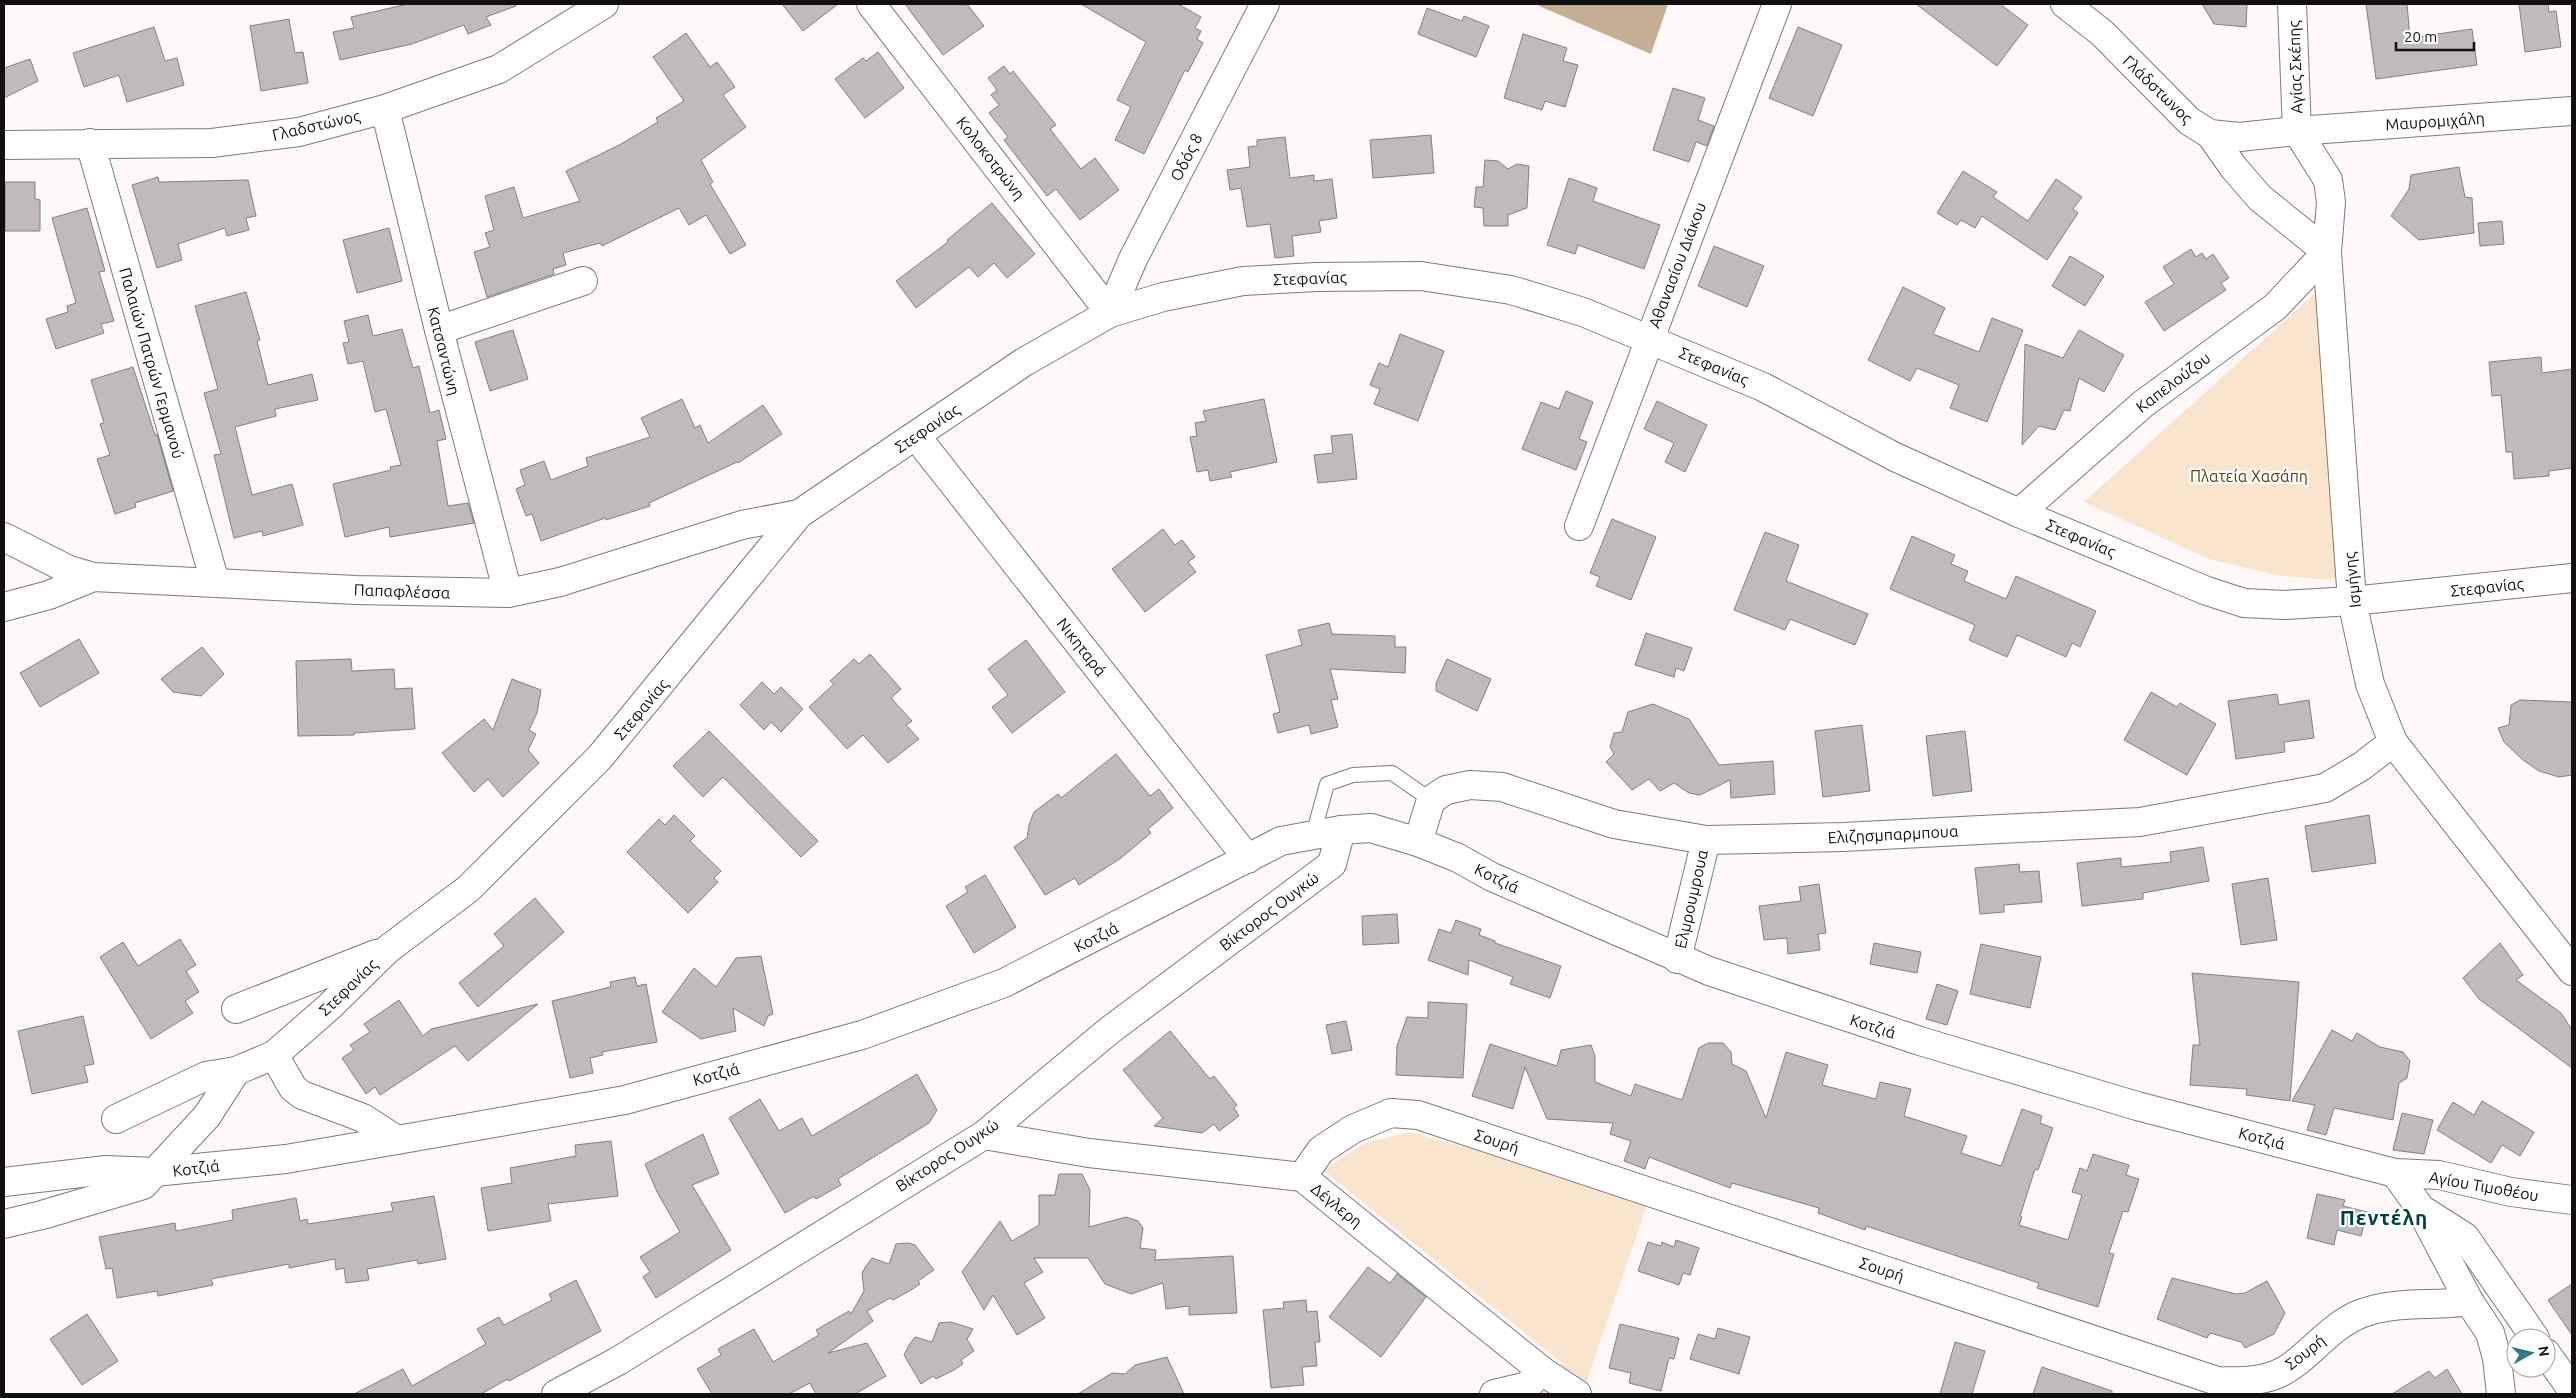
<svg xmlns="http://www.w3.org/2000/svg" width="2576" height="1398" font-family="Ubuntu,sans-serif">
<style>
.green{fill:#f9e5cd}
.forest{fill:#c5ae93}
.building{fill:#bebabd;stroke:#837f82}
.lines{fill:none;stroke-linecap:round;stroke-linejoin:round}
.service-casing{stroke:#7e797a;stroke-width:16}
.minor-casing{stroke:#7e797a;stroke-width:30}
.service{stroke:#fff;stroke-width:14}
.minor{stroke:#fff;stroke-width:28}
.labels{text-anchor:middle;dominant-baseline:central;stroke-width:4.5;stroke-linejoin:round;paint-order:stroke}
.street-label{font-size:16px;fill:#110f0f;stroke:#fff}
.park-label{font-size:16px;fill:#5d3e0c;stroke:#fff}
.district-label{font-size:21px;font-weight:bold;letter-spacing:1px;fill:#004049;stroke:#fff}
</style>
<rect width="100%" height="100%" fill="#fef8f9"/>
<g class="green">
<path d="M2325,284l18,292 -14,4 -53,-5 -67,-16 -125,-57z"/>
<path d="M1409,1132l61,16 177,57 -65,189h-50l30,-31 -239,-193 42,-27z"/>
</g>
<path class="forest" d="M1539,4h129l-17,50 -112,-48z"/>
<g class="building">
<path d="M408,4h108v2l-30,11 5,8 -23,9 -4,-9 -52,19 -72,16 -7,-28 21,-4 -3,-11z"/>
<path d="M782,4h56l-35,27z"/>
<path d="M905,4h62l17,22 -41,29z"/>
<path d="M1081,4h97l23,13 -6,11 6,3 -4,8 6,4 -15,29 -3,-2 -41,84 -29,-14 16,-33 -14,-7 29,-58z"/>
<path d="M1916,4h84l28,21 -31,41z"/>
<path d="M2202,4h45l-1,23 -32,-3z"/>
<path d="M2366,4h41l3,34 62,-9 5,36 -101,14z"/>
<path d="M2519,4h29l1,8 7,-1 5,36 -36,5z"/>
<path d="M1427,8l35,13 2,-5 25,10 -13,31 -58,-23z"/>
<path d="M289,19l6,34 8,-1 5,31 -47,8 -11,-65z"/>
<path d="M154,27l11,34 12,-3 7,27 -57,17 -8,-27 -35,12 -11,-34z"/>
<path d="M1798,27l44,18 -29,71 -44,-18z"/>
<path d="M686,33l24,34 7,-5 18,25 -12,8 23,32 -45,33 12,22 -3,2 36,61 -16,9 -24,-39 -17,10 -10,-17 -77,38 -2,-3 -37,10 3,12 -13,4 1,5 -67,23 -13,-45 16,-5 -5,-14 9,-3 -9,-34 29,-9 9,31 57,-17 -14,-30 55,-27 37,-22 -2,-4 28,-17 -31,-44z"/>
<path d="M1523,34l44,14 -4,13 15,4 -13,42 -20,-6 -3,9 -38,-12z"/>
<path d="M878,52l26,36 -39,30 -30,-39 28,-21 3,3z"/>
<path d="M30,59l8,22 -34,17v-30z"/>
<path d="M1004,66l6,8 3,-3 43,54 -6,4 31,40 14,-11 24,32 -39,30 -24,-31 -9,7 -43,-56 4,-3 -19,-24 10,-8 -8,-10 6,-5 -9,-12z"/>
<path d="M1673,88l32,10 -7,22 16,6 -7,20 -11,-4 -7,20 -36,-12z"/>
<path d="M1431,135l3,38 -61,5 -3,-38z"/>
<path d="M1285,137l5,41 24,-3v6l18,-2 5,39 -18,3 2,11 -29,4 2,20 -19,2 -5,-34 -23,3 -6,-39 -11,2 -3,-20 23,-3 -2,-20 9,-1v-6z"/>
<path d="M1485,160l13,1 10,8 9,-5 12,2 -2,42 -19,7v11h-24l-1,-18 -9,-1 2,-20h7z"/>
<path d="M2459,167l6,30 7,1 2,35 -55,7 -28,-24 18,-27 2,-14z"/>
<path d="M1963,171l34,21 -4,5 35,24 28,-42 26,18 -9,12 5,4 -31,47 -65,-44 -7,12 -14,-8 -4,5 -20,-12z"/>
<path d="M158,177l1,5 89,-2 8,36 -10,2 3,12 -22,6 -2,-8 -47,16 4,16 -25,8 -25,-83z"/>
<path d="M1569,178l28,10 -4,13 67,24 -16,44 -66,-24 -3,9 -28,-9z"/>
<path d="M5,182h30v17l5,1v31h-35z"/>
<path d="M992,203l43,51 -28,24 -13,-15 -16,14 -9,-10 -53,41 -20,-27 52,-39 -1,-2z"/>
<path d="M87,208l18,63 -6,1 15,49 -13,3 3,9 -48,16 -10,-30 22,-7 -1,-6 9,-3 -24,-85z"/>
<path d="M2502,221l2,23 -24,2 -2,-23z"/>
<path d="M389,228l13,53 -45,12 -14,-53z"/>
<path d="M1714,246l50,20 -17,41 -49,-21z"/>
<path d="M2191,249l5,8 6,-4 4,6 7,-5 16,24 -8,5 5,7 -62,41 -19,-29 29,-18 -11,-17z"/>
<path d="M2070,256l34,20 -19,30 -33,-20z"/>
<path d="M1903,287l42,21 -12,26 46,18 13,-34 31,12 -36,92 -37,-14 9,-23 -42,-17 -7,13 -42,-21z"/>
<path d="M246,292l14,48 -3,1 11,44 44,-11 6,26 -43,9 1,7 -41,11 17,68 40,-11 11,41 -40,11 -1,-5 -28,7 -20,-83 7,-1 -17,-61 14,-4 -23,-83z"/>
<path d="M368,315l5,21 29,-7 11,39 6,-2 11,47 9,-3 7,29 -9,2 11,65 20,-3 6,20 -84,14 -1,-10 -44,10 -12,-53 58,-14 -1,-3 11,-2 -15,-56 -11,3 -12,-51 -15,3 -5,-21 6,-1 -5,-21z"/>
<path d="M513,330l15,49 -38,12 -15,-49z"/>
<path d="M2079,330l45,25 -20,37 -25,-14 -9,33 -6,-1 -9,20 -16,-4 -17,19 3,-101 38,14z"/>
<path d="M1400,334l44,17 -26,70 -44,-17 6,-15 -10,-4 9,-22 9,4z"/>
<path d="M2541,357l1,16 30,-4v99l-23,3v5l-35,3 -2,-27h-6l-5,-57 -9,1 -3,-34z"/>
<path d="M133,367l22,68 2,-1 16,57 -38,12 1,4 -21,7 -18,-55 13,-4 -10,-31 4,-1 -13,-43z"/>
<path d="M1566,391l27,11 -14,37 8,3 -11,28 -54,-21 19,-47 18,7z"/>
<path d="M682,399l13,29 5,-3 8,18 55,-38 19,29 -44,29 -1,-1 -88,41 1,3 -44,14 -1,-2 -64,23 -9,-27 -6,2 -10,-27 9,-4 -5,-15 24,-9 7,19 37,-14 -2,-8 64,-21 -9,-19z"/>
<path d="M1264,399l13,63 -47,10 2,5 -22,4 -2,-11 -11,2 -7,-35 7,-1 -2,-13 11,-2 -3,-10z"/>
<path d="M1657,401l50,24 -22,47 -20,-10 9,-19 -30,-14z"/>
<path d="M1352,434l5,45 -39,4 -4,-28 19,-2 -2,-17z"/>
<path d="M1612,519l44,18 -25,63 -35,-14 4,-9 -10,-4z"/>
<path d="M1163,529l12,16 7,-5 13,17 -7,5 8,10 -51,40 -33,-43z"/>
<path d="M1765,532l34,13 -13,36 82,33 -13,31 -65,-26 -5,11 -51,-20z"/>
<path d="M1912,536l43,19 -4,9 17,7 -4,10 42,18 10,-23 80,35 -16,36 -8,-4 -6,14 -49,-22 -10,22 -38,-17 6,-15 -85,-36z"/>
<path d="M1329,623l3,11 63,2v11h11l-1,26 -75,-4 8,30 -7,1 7,27 -27,7 -2,-9 -31,8 -5,-19 7,-2 -14,-57 36,-10 -4,-15z"/>
<path d="M1646,633l46,15 -8,23 -8,-3 -2,9 -39,-12z"/>
<path d="M79,639l20,34 -59,34 -20,-34z"/>
<path d="M1026,640l39,52 -53,41 -20,-26 16,-12 -20,-26z"/>
<path d="M202,647l22,27 -23,22 -28,-4 -12,-13z"/>
<path d="M870,654l31,35 -10,9 21,23 -6,4 13,14 -31,24 -25,-28 -16,14 -38,-42 25,-23 -4,-3 24,-22 5,5z"/>
<path d="M351,659l1,12 42,-2 1,20 17,-1 3,41 -61,4v2l-56,1 -2,-75z"/>
<path d="M1447,659l44,20 -14,32 -41,-20v-8z"/>
<path d="M512,679l29,11 -4,23 -8,17 7,4 -8,16 11,13 -36,34 -15,-18 -14,13 -32,-39 42,-34 9,11z"/>
<path d="M762,682l12,12 7,-7 22,22 -22,23 -10,-10 -7,8 -24,-25z"/>
<path d="M2151,692l26,15 3,-4 36,21 -29,51 -63,-35z"/>
<path d="M2277,694l2,11 30,-5 5,38 -30,4 1,10 -49,7 -8,-58z"/>
<path d="M2520,700l52,2v73l-13,2 -20,-6 -16,-11 -19,-18 -6,-14 11,-3 2,-20z"/>
<path d="M1653,704l36,15 30,46 54,-4 2,33 -44,4 -1,-18 -30,15 -11,-2 -15,-10 -14,8 -11,-12 -17,11 -26,-28 8,-8 -4,-7 4,-14 8,-1 6,-20z"/>
<path d="M1862,725l8,66 -47,6 -8,-66z"/>
<path d="M709,731l109,110 -17,16 -78,-80 -20,20 -30,-31z"/>
<path d="M1965,731l7,60 -39,5 -7,-60z"/>
<path d="M1116,754l34,42 9,-7 14,19 -25,21 3,4 -30,25 -42,27 -4,-7 -30,17 -31,-48 13,-9 2,-13 5,-13 24,-18 3,4z"/>
<path d="M674,815l21,21 -5,5 31,30 -7,7 4,4 -30,31 -61,-61 32,-33 6,6z"/>
<path d="M2369,815l7,48 -64,9 -7,-46z"/>
<path d="M2203,847l6,34 -66,12v6l-61,7 -5,-43 44,-5v9l50,-5 -1,-10z"/>
<path d="M2019,864l1,8 19,-1 3,31 -38,3v7l-24,2 -5,-46z"/>
<path d="M985,875l31,52 -42,26 -28,-47 22,-14 -3,-5z"/>
<path d="M2268,878l9,62 -36,5 -9,-61z"/>
<path d="M1819,884l7,49 -8,1 2,16 -32,4 -1,-16 -23,2 -5,-34 42,-5 -2,-14z"/>
<path d="M535,898l29,34 -86,75 -19,-24 45,-37 -10,-12z"/>
<path d="M1397,914l2,29 -36,2 -1,-29z"/>
<path d="M1456,920l25,9 -2,6 16,6v2l66,23 -11,32 -40,-14 3,-7 -44,-17 -1,15 -40,-15 11,-31 12,4z"/>
<path d="M180,939l16,26 -10,6 13,21 -14,9 8,12 -42,26 -51,-82 23,-15 15,24z"/>
<path d="M1874,943l47,9 -4,21 -47,-9z"/>
<path d="M2500,943l23,32 -7,5 45,33 11,17v38l-93,-69 -16,-21z"/>
<path d="M1981,944l60,13 -11,51 -60,-14z"/>
<path d="M761,956l12,58 -5,2 -4,10 -31,-18 3,23 -35,8 -39,-27 32,-44 22,19 20,-29z"/>
<path d="M2192,973l107,9 -9,119 -44,-6 1,-6 -57,-4 3,-40h7z"/>
<path d="M635,977l2,9 9,-2 11,58 -55,10 1,3 -13,3 3,15 -23,5 -18,-77 59,-14 -1,-5z"/>
<path d="M1937,984l21,7 -11,34 -21,-6z"/>
<path d="M399,1000l24,36 8,-7 107,-25 -70,57 -13,-15 -75,49 -5,-8 -9,7 -24,-36 12,-8 -4,-5 20,-13 -6,-8z"/>
<path d="M1428,1002l39,2 -4,74 -67,-3 1,-29 10,-29 21,1z"/>
<path d="M83,1016l11,48 -10,2 4,16 -56,12 -14,-63z"/>
<path d="M1346,1021l6,29 -20,4 -6,-29z"/>
<path d="M2332,1030l20,11 5,-8 23,14 23,5 7,9 -3,17 -8,5 -6,37 -59,-12 -8,27 -19,-5 8,-25 -23,-4z"/>
<path d="M1170,1031l40,48 4,-3 23,29 -3,3 5,8 -20,15 -5,-7 -12,9 -48,-7 9,-8 -40,-48z"/>
<path d="M1708,1043h15l8,9 1,12 14,7 20,47 20,-66 42,13 -6,20 54,14 4,-17 31,7 -7,27 63,20 -6,17 40,13 21,-57 20,7 -2,7 13,5 -15,42 -3,-1 -15,47 2,1 -3,8 49,15 14,-45 -10,-3 8,-24 7,3 6,-17 36,11 -3,10 13,4 -11,33 -5,-1 -14,42 5,1 -16,53 -61,-19 2,-5 -173,-57 -1,4 -47,-17 1,-5 -87,-25 -2,5 -81,-31 -4,12 -21,-8 7,-20 -21,-7 3,-11 -66,-4 -22,-52 -12,42 -41,-13 18,-52 67,22 4,-16 30,-5 4,11v26l36,14 4,-12 47,16 17,-52z"/>
<path d="M917,1074l20,36 -8,13 -91,56 3,6 -25,14 -2,-3 -29,17 -56,-95 31,-19 19,32 23,-13 10,18z"/>
<path d="M2482,1101l52,31 -14,24 -18,-11 -11,18 -54,-33 16,-28 21,13z"/>
<path d="M2402,1113l31,7 -9,34 -31,-4z"/>
<path d="M703,1134l16,40 -27,11 39,65 -75,48 -13,-21 7,-5 -10,-15 40,-25 -23,-40 -12,-28z"/>
<path d="M611,1141l7,55 -70,8 3,17 -63,10 -7,-43 31,-5 -2,-15 66,-12 -1,-11z"/>
<path d="M1059,1174h23l8,16 -1,37 37,-10 12,4 5,7 -3,20 16,2 -1,10 78,-4 4,57 -48,2v-9l-23,3 -3,-26 -32,11 -26,-10 -17,-26h-54l9,14 -19,11 21,35 -28,17 -24,-40 -9,15 -22,-38 38,-51 12,20 27,-16v-30h16z"/>
<path d="M2317,1194l28,6 -2,6 24,6 -6,24 -24,-6 -3,15 -27,-7z"/>
<path d="M434,1196l12,63 -28,5 -1,-4 -50,9 2,11 -23,3 -2,-15 -8,2 -1,-11 -46,9v-4l-78,15 2,6 -55,11 -1,-5 -40,7 -5,-30 -6,1 -7,-32 76,-14 1,8 57,-11 -1,-10 64,-12 4,23 7,-2 1,5 85,-13 -2,-8z"/>
<path d="M1676,1240l23,8 -9,27 -7,-2 -4,12 -41,-14 10,-29 13,4 1,-4 12,5z"/>
<path d="M908,1243l7,2 19,25 -16,11 2,3 -9,6 -18,10 -3,-2 -23,13 6,10 -45,32 39,-10 19,33 -31,18h-39l-6,-11 -21,11h-77l-15,-25 24,-14 -3,-6 36,-20 19,33 46,-27 -3,-5 33,-19 2,3 13,-23 -2,-18 4,-7 6,-8 17,6 7,-20z"/>
<path d="M1368,1267l22,16 7,-9 29,23 -45,60 -52,-40z"/>
<path d="M2172,1278l64,16 9,-1 22,-12 18,32 -11,21 -29,14 -4,-6 -31,-9 -3,5 -50,-19z"/>
<path d="M576,1280l25,51 -92,50 -1,-2 -27,15h-127l49,-25 9,17 74,-42 -9,-15 22,-12 5,8 48,-25 -3,-6z"/>
<path d="M2572,1284v51l-24,-35z"/>
<path d="M1306,1300l1,12 10,-1 3,31h-5l2,24 -15,1 2,18 -33,3 -8,-78 21,-2 -1,-6z"/>
<path d="M87,1314l31,47 -36,24 -32,-46z"/>
<path d="M951,1322l22,7 -6,10 7,12 -13,9 2,4 -9,6 -18,9 -3,-3 -12,8 -17,-29 5,-10 6,-8 17,5 7,-19z"/>
<path d="M1620,1324l59,14 -5,21 -5,-1 -8,33 -32,-8 2,-10 -22,-5z"/>
<path d="M1718,1328l32,9 -11,37 -49,-15 8,-25 17,5z"/>
<path d="M1955,1342l30,9 -13,43h-32z"/>
<path d="M1167,1357l17,37h-106l34,-21 13,1 10,-9z"/>
<path d="M2042,1367l70,24v3h-79z"/>
<path d="M2447,1369l15,25h-70l37,-23 6,7z"/>
</g>
<g class="lines">
<g class="service-casing">
<path id="service" d="M1313,835l14,-51 26,-9 39,-2 39,27"/>
</g>
<g class="minor-casing">
<g id="minor">
<path d="M871,4l239,309 23,-54 132,-255"/>
<path d="M2065,4l37,29 87,88 21,13 29,3 58,-6 275,-20"/>
<path d="M2292,4l5,127"/>
<path d="M385,109l54,221 69,263"/>
<path d="M2297,131l31,49 3,22 -4,50 25,349 18,83 23,58 179,229"/>
<path d="M90,143l125,439"/>
<path d="M4,145l208,-2 87,-11 86,-23 114,-40 105,-65"/>
<path d="M439,330l144,-49"/>
<path d="M916,436l332,423"/>
<path d="M2019,513l124,-109 132,-97 52,-55 -67,-54 -26,-30 -24,-34"/>
<path d="M1579,526l198,-522"/>
<path d="M4,537l65,33 24,7 263,13 152,3 52,-11 182,-57 57,-11"/>
<path d="M4,607l45,-12 44,-18"/>
<path d="M1418,842l13,-42 15,-10 24,-5 32,2 112,37 92,16 137,-3 297,-15 185,-34 37,-22 31,-24"/>
<path d="M1677,959l29,-119"/>
<path d="M236,1009l140,-55"/>
<path d="M274,1055l19,33 9,7 61,23 34,22 228,-40 237,-65 142,-52 277,-142 60,-11 30,-2 47,14 40,16 34,19 217,94 211,70 217,65 258,67 44,2 72,17 61,8"/>
<path d="M116,1119l90,-43 30,-5"/>
<path d="M984,1135l105,18 213,24 240,194 35,23"/>
<path d="M2395,1173l26,36 44,28 70,101"/>
<path d="M1302,1177l19,-27 32,-21 38,-16 27,2 799,266c26,1 54,1 76,-16 23,-17 40,-40 67,-51 34,-14 74,-7 109,-13"/>
<path d="M4,1182l102,-12 49,2 52,-56 29,-45 38,-16 55,-48 59,-58 80,-60 132,-132 199,-243 225,-152 86,-49 53,-16 80,-16 73,-4 105,-1 90,14 72,22 180,75 132,70 124,56 188,78 37,12 40,2 68,-4 220,-23"/>
<path d="M2421,1210l48,91 21,32 7,25 4,36"/>
<path d="M4,1224l38,-9 101,-30 12,-13 131,-13 111,-19"/>
<path d="M2546,1353l26,37"/>
<path d="M556,1394l62,-33 366,-226 126,-105 222,-166 9,-34"/>
<path d="M1494,1394l33,-8 15,-15"/>
</g>
</g>
<use href="#service" class="service"/>
<use href="#minor" class="minor"/>
</g>
<g class="labels">
<g class="street-label">
<text transform="translate(2295 67) rotate(-92)">Αγίας Σκέπης</text>
<text transform="translate(2158 89) rotate(44)">Γλάδστωνος</text>
<text transform="translate(2435 121) rotate(-4)">Μαυρομιχάλη</text>
<text transform="translate(316 125) rotate(-13)">Γλαδστώνος</text>
<text transform="translate(1186 157) rotate(-63)">Οδός 8</text>
<text transform="translate(991 158) rotate(52)">Κολοκοτρώνη</text>
<text transform="translate(1677 265) rotate(-69)">Αθανασίου Διάκου</text>
<text transform="translate(1310 278) rotate(-2)">Στεφανίας</text>
<text transform="translate(444 351) rotate(76)">Κατσαντώνη</text>
<text transform="translate(152 363) rotate(74)">Παλαιών Πατρών Γερμανού</text>
<text transform="translate(1714 366) rotate(23)">Στεφανίας</text>
<text transform="translate(2173 382) rotate(-37)">Καπελούζου</text>
<text transform="translate(927 428) rotate(-34)">Στεφανίας</text>
<text transform="translate(2081 538) rotate(23)">Στεφανίας</text>
<text transform="translate(2352 580) rotate(-96)">Ισμήνης</text>
<text transform="translate(2487 587) rotate(-6)">Στεφανίας</text>
<text transform="translate(402 591) rotate(2)">Παπαφλέσσα</text>
<text transform="translate(1082 647) rotate(52)">Νικηταρά</text>
<text transform="translate(641 709) rotate(-50)">Στεφανίας</text>
<text transform="translate(1893 834) rotate(-3)">Ελιζησμπαρμπουα</text>
<text transform="translate(1497 878) rotate(26)">Κοτζιά</text>
<text transform="translate(1691 899) rotate(-77)">Ελμρουμρουα</text>
<text transform="translate(1269 911) rotate(-37)">Βίκτορος Ουγκώ</text>
<text transform="translate(1096 937) rotate(-27)">Κοτζιά</text>
<text transform="translate(348 987) rotate(-44)">Στεφανίας</text>
<text transform="translate(1873 1026) rotate(18)">Κοτζιά</text>
<text transform="translate(716 1074) rotate(-15)">Κοτζιά</text>
<text transform="translate(2262 1138) rotate(15)">Κοτζιά</text>
<text transform="translate(1497 1141) rotate(18)">Σουρή</text>
<text transform="translate(947 1155) rotate(-33)">Βίκτορος Ουγκώ</text>
<text transform="translate(196 1168) rotate(-7)">Κοτζιά</text>
<text transform="translate(2484 1186) rotate(10)">Αγίου Τιμοθέου</text>
<text transform="translate(1337 1205) rotate(39)">Δέγλερη</text>
<text transform="translate(1882 1269) rotate(18)">Σουρή</text>
<text transform="translate(2305 1352) rotate(-38)">Σουρή</text>
</g>
<g class="park-label">
<text x="2249" y="476">Πλατεία Χασάπη</text>
</g>
<g class="district-label">
<text x="2384" y="1217">Πεντέλη</text>
</g>
</g>
<rect width="2576" height="1398" fill="none" stroke="#110f0f" stroke-width="10"/>
<g transform="translate(2531 1353) rotate(82)"><circle r="24" fill="#ffffff" stroke="#a09f9f"/>
<path d="M0-4L9 19L0 12L-9 19Z" fill="#337985"/>
<text y="-8" font-size="14" font-weight="bold" text-anchor="middle" fill="#110f0f">N</text>
</g>
<path d="M2396 42v8h78v-8" fill="none" stroke="#110f0f" stroke-width="2.5"/>
<text x="2404" y="42" font-size="15" fill="#110f0f" stroke="#ffffff" stroke-width="4" paint-order="stroke">20 m</text>
</svg>
